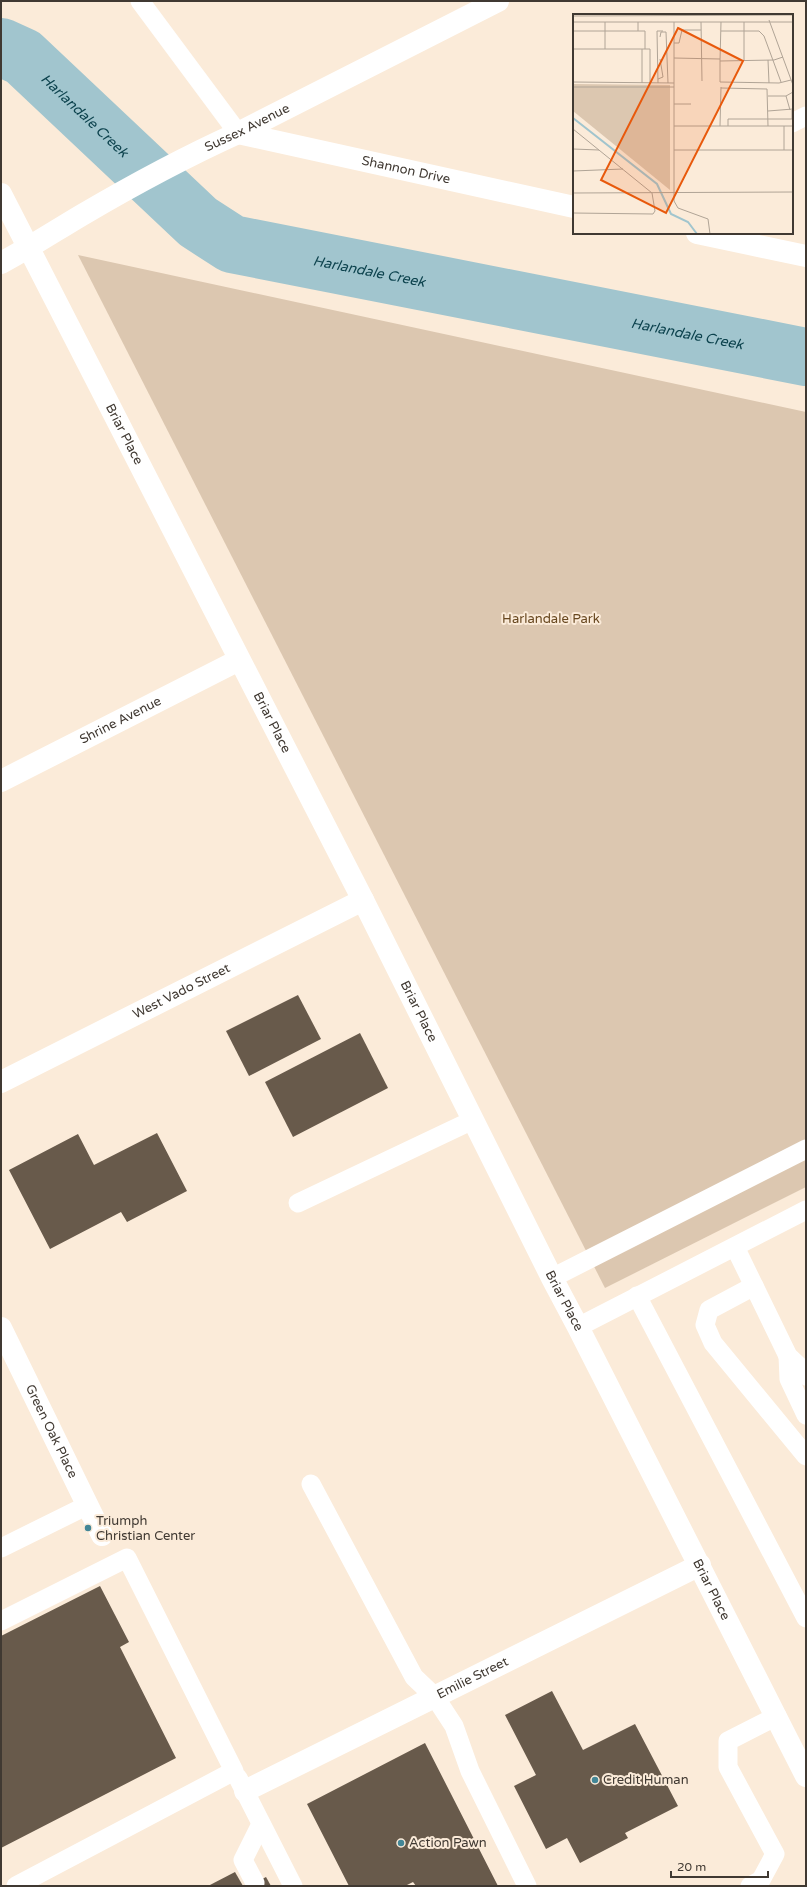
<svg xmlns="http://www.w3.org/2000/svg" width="807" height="1887" font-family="'Varela Round',sans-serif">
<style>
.green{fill:#dcc7b0}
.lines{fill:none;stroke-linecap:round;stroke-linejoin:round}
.river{stroke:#a1c5ce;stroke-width:58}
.building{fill:#685a4b}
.service{stroke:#fff;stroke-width:19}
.minor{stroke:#fff;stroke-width:22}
.poi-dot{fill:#438696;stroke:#fbebd9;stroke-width:1.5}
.labels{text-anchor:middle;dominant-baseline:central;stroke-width:4;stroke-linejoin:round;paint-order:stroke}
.street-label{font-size:13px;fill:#403932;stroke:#fbebd9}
.park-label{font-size:13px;fill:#67471f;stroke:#fbebd9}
.poi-label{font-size:13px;fill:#403932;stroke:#fbebd9;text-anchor:start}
.water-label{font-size:14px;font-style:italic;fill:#0d434e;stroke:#fbebd9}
.inset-river{fill:none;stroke:#a1c5ce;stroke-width:2}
.inset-road{fill:none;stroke:#b0a496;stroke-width:1}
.view{fill:#e8590c;fill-opacity:0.15;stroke:#e8590c;stroke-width:2}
.inset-edge{fill:none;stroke:#403932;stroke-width:2}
</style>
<rect width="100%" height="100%" fill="#fbebd9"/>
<path class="green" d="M78,255l728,157v775l-201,101z"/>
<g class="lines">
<path class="river" id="s1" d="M1,47l22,10 175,165 34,22 574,113"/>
</g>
<g class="building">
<path d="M298,995l23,44 -72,37 -23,-45z"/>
<path d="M360,1033l28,55 -95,49 -28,-55z"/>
<path d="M157,1133l30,58 -60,31 -6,-10 -71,37 -41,-79 69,-36 16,31z"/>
<path d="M100,1586l29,56 -9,5 56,111 -175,90v-212z"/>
<path d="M552,1691l31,59 52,-26 43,82 -53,27 3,5 -48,25 -13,-25 -21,11 -32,-63 22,-11 -31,-60z"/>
<path d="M425,1743l73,143h-82l-3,-4 -8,4h-56l-42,-82z"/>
<path d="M235,1872l8,14h-35z"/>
<path d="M266,1877l5,9h-22z"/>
</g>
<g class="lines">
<g class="service">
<path d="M140,1l98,132"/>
<path d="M792,123l14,-7"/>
<path d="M298,1203l175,-83"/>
<path d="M735,1247l53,109 15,14 3,6"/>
<path d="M552,1278l254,-129"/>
<path d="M754,1286l-45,24 -4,15 8,18 93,113"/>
<path d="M637,1296l169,322"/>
<path d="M578,1327l228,-117"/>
<path d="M788,1356l1,23 17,36"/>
<path d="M311,1484l103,193 21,20 19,29 16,45 57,115"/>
<path d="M1,1548l87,-43"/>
<path d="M1,1621l126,-63 107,213 -218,115"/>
<path d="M238,1778l55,108"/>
<path d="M255,1883l-12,-23 18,-36"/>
<path d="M750,1886l11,-6 14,-26 -47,-87v-26l49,-25"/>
</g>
<g class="minor">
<path id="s2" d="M238,133l336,74"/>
<path id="s3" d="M1,194l362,706 189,378 26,49 228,449"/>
<path d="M697,233l109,23"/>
<path id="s4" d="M1,263c28,-15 54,-32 81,-48 51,-30 103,-58 156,-82l260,-132"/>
<path id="s5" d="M1,781l238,-121"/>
<path id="s6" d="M1,1082l362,-182"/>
<path id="s7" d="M1,1328l101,207"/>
<path id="s8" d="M245,1791l455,-226"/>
</g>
</g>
<g class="poi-dot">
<circle cx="88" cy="1528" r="4"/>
<circle cx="595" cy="1780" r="4"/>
<circle cx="401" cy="1843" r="4"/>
</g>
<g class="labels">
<g class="street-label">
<text stroke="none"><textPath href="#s4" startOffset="281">Sussex Avenue</textPath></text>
<text stroke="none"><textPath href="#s2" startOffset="172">Shannon Drive</textPath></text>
<text stroke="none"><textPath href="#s3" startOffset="270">Briar Place</textPath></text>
<text stroke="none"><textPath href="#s5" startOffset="134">Shrine Avenue</textPath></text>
<text stroke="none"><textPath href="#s3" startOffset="594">Briar Place</textPath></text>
<text stroke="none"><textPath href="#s6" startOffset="202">West Vado Street</textPath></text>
<text stroke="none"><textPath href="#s3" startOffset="918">Briar Place</textPath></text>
<text stroke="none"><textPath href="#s3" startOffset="1242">Briar Place</textPath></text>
<text stroke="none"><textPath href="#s7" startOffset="115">Green Oak Place</textPath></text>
<text stroke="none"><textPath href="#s3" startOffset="1566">Briar Place</textPath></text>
<text stroke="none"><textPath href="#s8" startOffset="254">Emilie Street</textPath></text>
</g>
<g class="park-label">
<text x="551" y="619">Harlandale Park</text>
</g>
<g class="poi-label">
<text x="96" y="1521">Triumph<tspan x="96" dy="15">Christian Center</tspan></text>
<text x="603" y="1780">Credit Human</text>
<text x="409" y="1843">Action Pawn</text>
</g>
<g class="water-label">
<text stroke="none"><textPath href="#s1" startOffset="109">Harlandale Creek</textPath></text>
<text stroke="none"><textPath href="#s1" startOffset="445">Harlandale Creek</textPath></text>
<text stroke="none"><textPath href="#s1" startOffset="769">Harlandale Creek</textPath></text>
</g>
</g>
<g transform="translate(573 14)">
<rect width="220" height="220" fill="#fbebd9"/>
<path d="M0,70l97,1v105l-97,-79z" fill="#dcc7b0"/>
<path class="inset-river" d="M0,104l84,66 14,30 17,8 9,12"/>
<path class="inset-road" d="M0,2l220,-1M196,6l24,65M0,8h220M32,8v27h45v34M101,8v179l4,7 30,11 2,15M128,8l1,59M171,8v38M0,17h65v-9M65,17h7v18M148,17h38l5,5 17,46M87,23l1,-5h5l2,51M101,29h5l3,-13h19M0,35h32M69,35v34M210,43l-9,3 -54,1v21l59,1 12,-3M101,44l46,1M195,46l1,23M147,47l1,-39M85,65l5,-2 -3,-18M0,68l101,1M85,69l-1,-52h6M0,73h101M148,74l46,1 1,37M195,82h18l7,-4M213,82l4,14M101,90h17M195,97l25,-2M101,112h119M147,112l1,-39M155,112v-7h64v-9M211,112v24M0,115l79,64 3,18 -2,3 -80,-1M0,135l26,1M101,136h119v42M0,157l50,-2M0,179l220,-1"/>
<path class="view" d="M105,14l65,33 -77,152 -65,-33z"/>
<rect width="220" height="220" class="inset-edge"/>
</g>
<rect width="807" height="1887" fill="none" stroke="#403932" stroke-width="4"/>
<path d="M671 1871v6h97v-6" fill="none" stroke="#403932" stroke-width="2"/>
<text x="677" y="1871" font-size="12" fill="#403932" stroke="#fbebd9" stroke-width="3" paint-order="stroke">20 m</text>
</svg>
